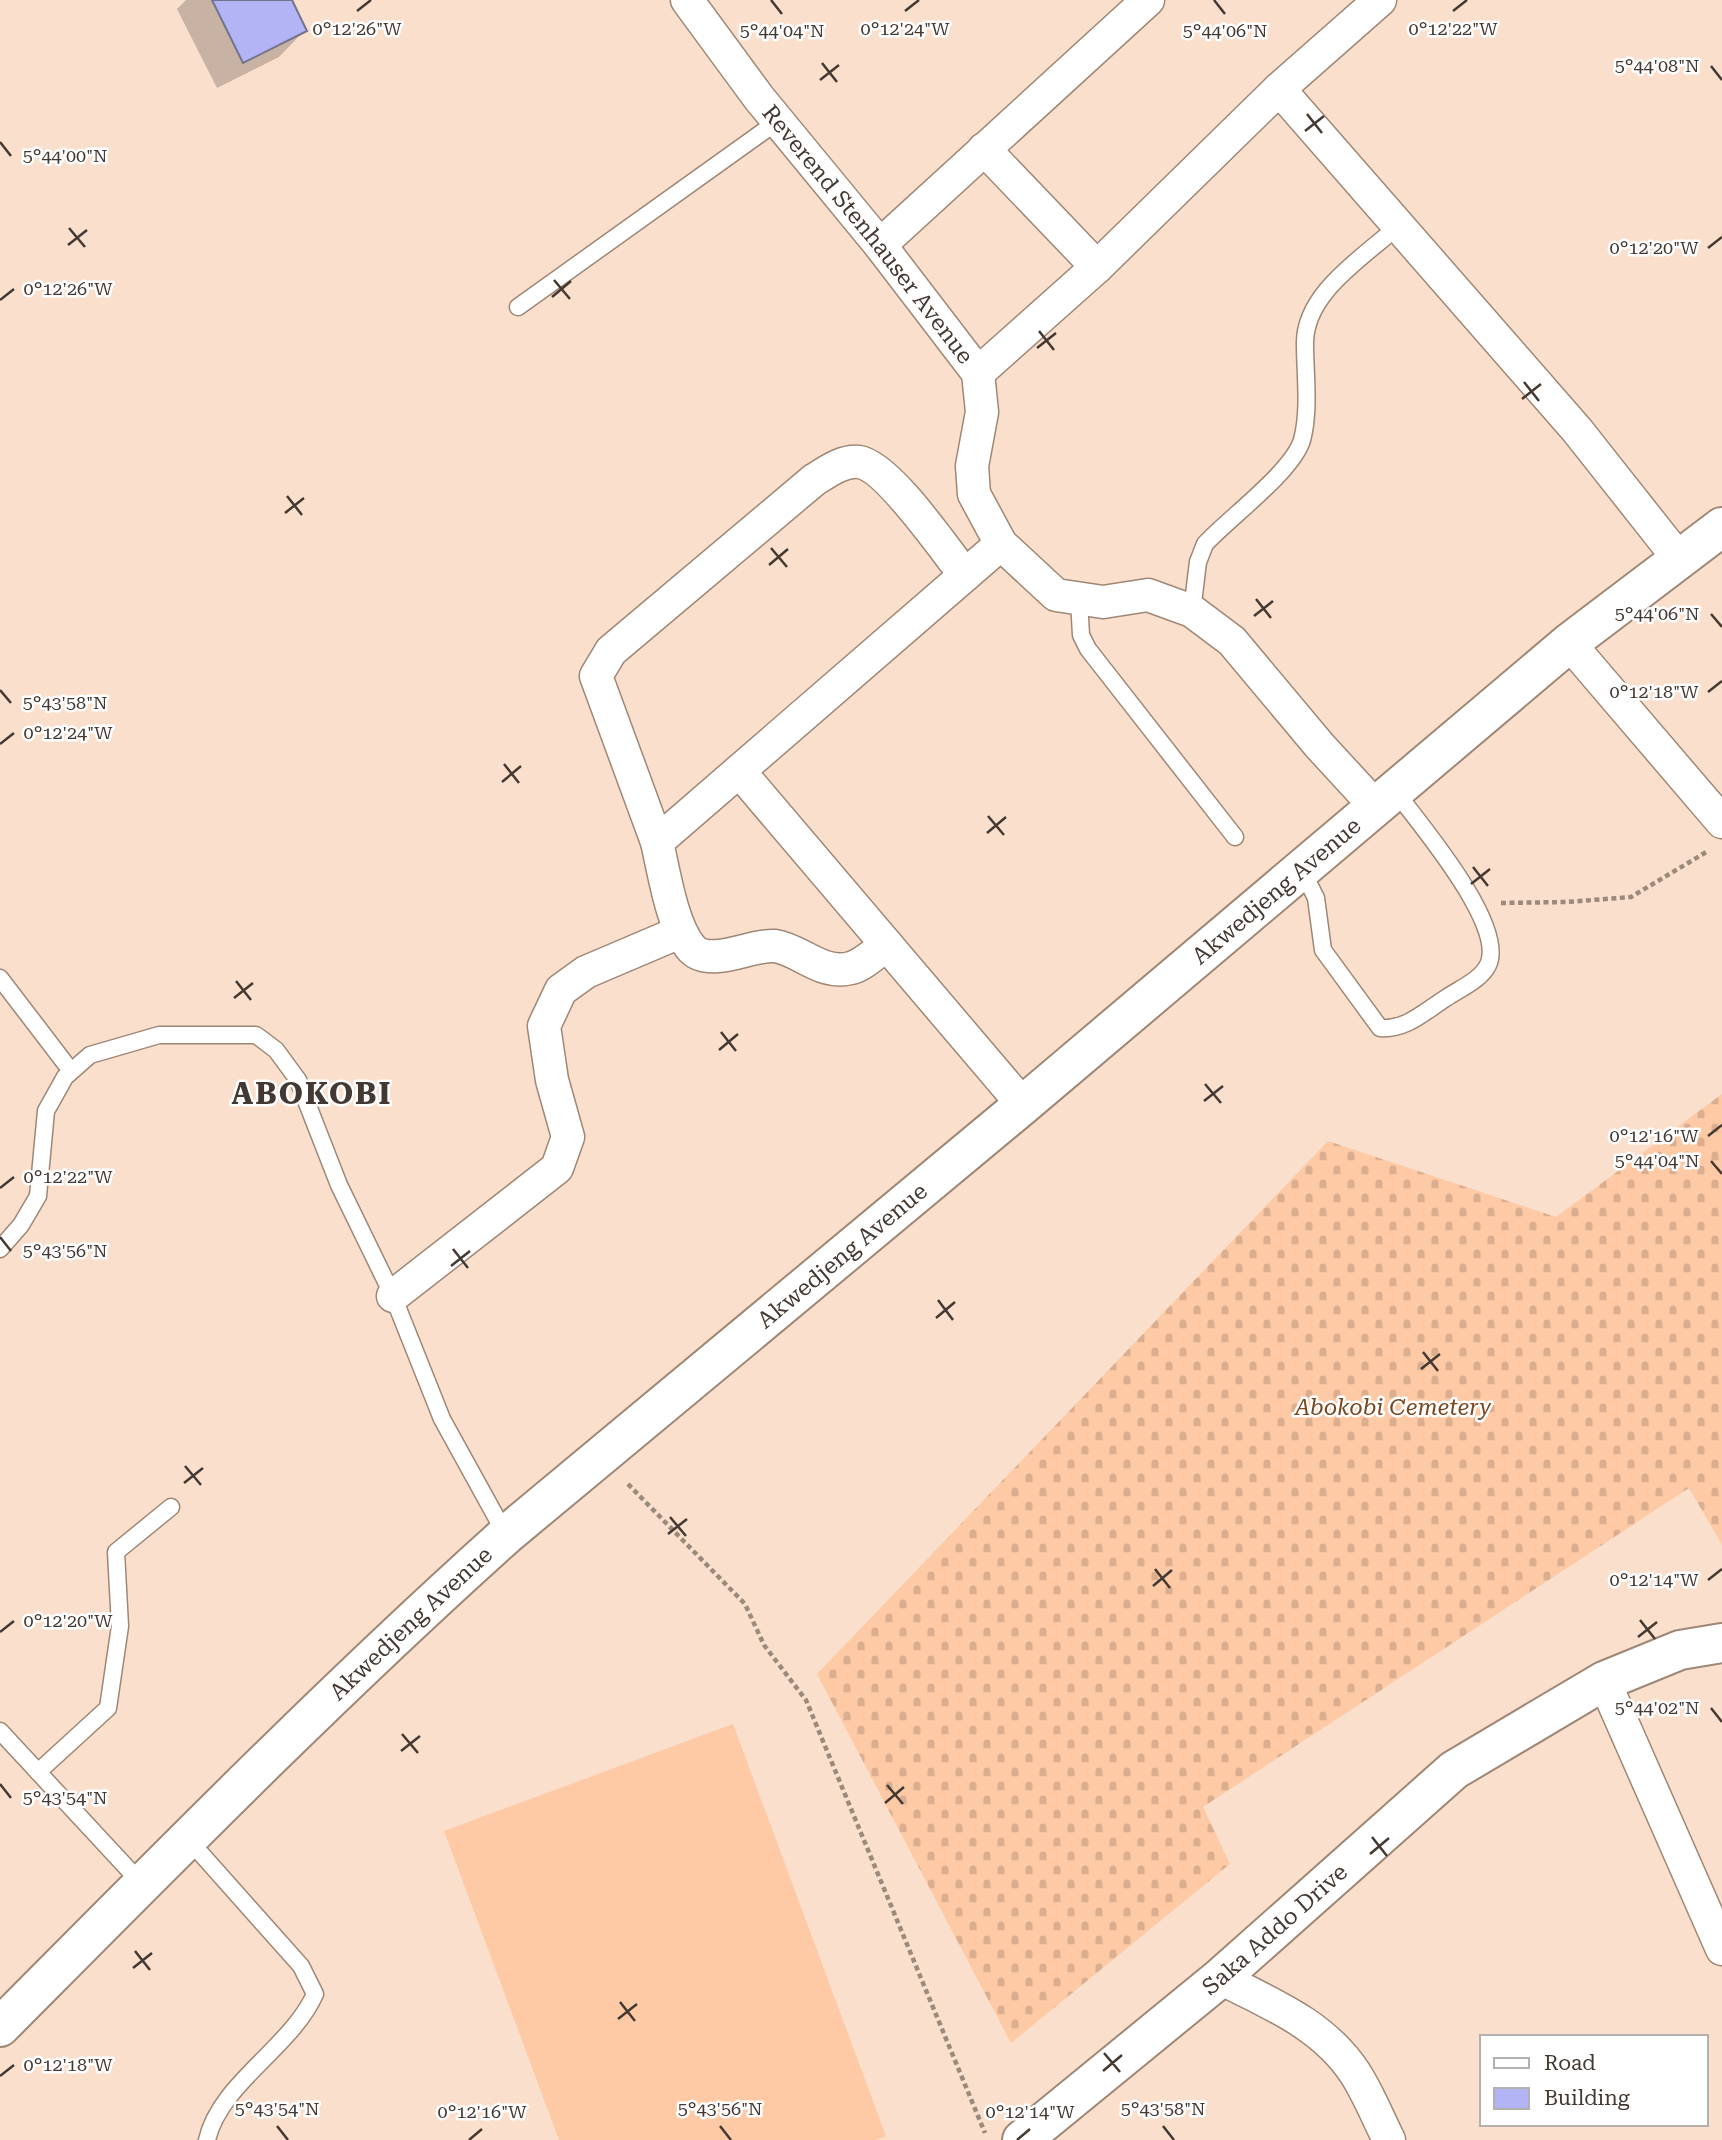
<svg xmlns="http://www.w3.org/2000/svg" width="1722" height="2140" font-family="'Roboto Serif',serif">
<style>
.cemetery{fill:url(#cemetery-stones)}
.pitch{fill:#fecaa6}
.shadow{fill:#0003}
.building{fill:#b3b4f5;stroke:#72738c;stroke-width:2}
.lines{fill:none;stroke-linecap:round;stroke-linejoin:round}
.service-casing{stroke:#9f8776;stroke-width:19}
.minor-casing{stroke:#9f8776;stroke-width:35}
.tertiary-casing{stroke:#9f8776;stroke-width:42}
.path{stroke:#9b897c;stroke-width:4.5;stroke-dasharray:5 3.5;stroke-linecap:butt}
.service{stroke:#fff;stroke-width:16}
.minor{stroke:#fff;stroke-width:32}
.tertiary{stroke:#fff;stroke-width:38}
.ticks{fill:none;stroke:#443932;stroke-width:2.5}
.labels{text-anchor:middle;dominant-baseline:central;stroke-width:5;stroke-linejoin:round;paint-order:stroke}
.street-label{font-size:23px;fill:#443932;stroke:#fff}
.park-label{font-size:23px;font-style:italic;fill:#79471f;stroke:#fff}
.district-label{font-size:30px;font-weight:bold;letter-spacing:2px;fill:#443932;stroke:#fff}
.ticks-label{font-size:18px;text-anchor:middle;fill:#443932;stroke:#fff;stroke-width:5;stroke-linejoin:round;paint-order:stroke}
</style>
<defs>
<pattern id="cemetery-stones" width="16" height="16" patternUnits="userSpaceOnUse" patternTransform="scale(1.75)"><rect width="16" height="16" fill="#fecaa6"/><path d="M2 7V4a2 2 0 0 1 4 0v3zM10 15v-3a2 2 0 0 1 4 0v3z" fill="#dbae8f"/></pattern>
</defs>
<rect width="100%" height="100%" fill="#f9dfcc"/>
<path class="cemetery" d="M1722,1094v451l-33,-57 -486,319 27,57 -219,179 -194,-369 511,-533 228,76z"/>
<path class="pitch" d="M733,1724l153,412 -10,4h-317l-115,-309z"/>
<path class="shadow" d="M186,0h104l15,30 -26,27 -62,31 -40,-79z"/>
<path class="building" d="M212,0h80l15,31 -64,32z"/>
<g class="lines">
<g class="service-casing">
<g id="service">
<path d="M518,307l260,-186"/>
<path d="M1079,601l2,34 7,14 147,188"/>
<path d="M1192,611l6,-49 7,-18c24,-26 88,-73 97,-104 8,-29 3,-66 3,-96 -1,-51 59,-87 93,-118"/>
<path d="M1302,870l14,28 7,52 57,78c26,2 44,-16 66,-30 13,-9 35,-18 42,-33 19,-39 -69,-142 -93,-174"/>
<path d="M0,978l71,93"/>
<path d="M0,1249l21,-24 17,-29 8,-85 19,-34 25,-22 69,-20h97l20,15 22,30 41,105 54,111 49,123 64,116"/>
<path d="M0,1731l142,153"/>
<path d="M38,1772l70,-64 12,-82 -4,-74 55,-45"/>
<path d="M188,1839l113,127 14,28c-24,54 -95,89 -108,146"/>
</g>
</g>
<g class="minor-casing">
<g id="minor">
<path id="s1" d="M687,0l72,98 121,147 98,128 4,39 -10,54 2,28 27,50 55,51 47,7 45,-7 44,16 40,30 87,104 57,62"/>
<path d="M1279,89l101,-89"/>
<path d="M984,149l113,118"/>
<path d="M880,245l268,-245"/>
<path d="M978,373l119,-106 182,-178 298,341 102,129"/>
<path d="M1569,643l153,179"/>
<path d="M739,771l284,334"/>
<path d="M657,842l-61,-166 15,-25 203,-171c13,-8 29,-20 45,-18 29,4 86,88 106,113"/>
<path d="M887,945c-11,7 -24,20 -36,23 -29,8 -50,-18 -76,-22 -24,-2 -64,22 -83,3 -20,-22 -28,-77 -35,-107l344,-298"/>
<path d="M393,1296l164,-128 11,-31 -16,-57 -8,-54 17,-36 25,-18 94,-40"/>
<path d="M1604,1681l118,268"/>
<path d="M1220,1978c49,25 103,46 135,95 13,20 23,45 34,67"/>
</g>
</g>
<g class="tertiary-casing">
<g id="tertiary">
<path id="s2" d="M0,2027c166,-167 331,-335 506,-492l517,-430 546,-462 153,-116"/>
<path id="s3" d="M1022,2140l198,-162 234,-208 150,-89 76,-31 42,-7"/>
</g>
</g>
<g class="path">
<path d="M1501,903l66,-1 64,-5 77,-46"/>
<path d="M628,1484l117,120 19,41 42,55 179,433"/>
</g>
<use href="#service" class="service"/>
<use href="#minor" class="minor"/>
<use href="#tertiary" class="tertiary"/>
</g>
<path class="ticks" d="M771,0l11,14M1214,0l11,14M357,11l14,-11M905,11l14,-11M1453,11l14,-11M822,63l15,19M1711,66l11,14M820,80l19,-15M1307,114l15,19M1305,131l19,-15M0,142l11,14M69,228l16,19M68,245l19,-15M1708,248l14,-11M554,280l16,19M552,297l19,-16M0,300l14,-11M1039,331l15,19M1037,348l19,-15M1524,382l15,19M1522,399l19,-15M287,496l15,19M285,513l19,-15M771,548l16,19M769,565l19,-16M1256,599l15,19M1711,614l11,13M1254,616l19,-15M0,690l11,13M1708,692l14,-11M0,744l14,-11M504,764l15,19M502,782l19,-16M988,816l16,19M987,833l19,-16M1473,867l15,19M1471,884l19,-15M236,981l15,19M234,998l19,-15M721,1032l15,19M719,1050l19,-16M1205,1084l16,19M1204,1101l19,-15M1708,1136l14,-11M1711,1161l11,13M0,1188l14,-11M0,1237l11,14M453,1249l15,19M451,1266l19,-15M938,1300l15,20M936,1318l19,-16M1423,1352l15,19M1421,1369l19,-15M185,1466l16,19M184,1483l19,-15M670,1517l16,19M668,1534l19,-15M1155,1569l15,19M1708,1580l14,-11M1153,1586l19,-16M1640,1620l15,19M0,1632l14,-11M1638,1637l19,-15M1711,1708l11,14M402,1734l16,19M401,1751l19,-15M0,1784l11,14M887,1785l16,19M885,1803l19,-16M1372,1837l15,19M1370,1854l19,-16M135,1951l15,19M133,1968l19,-15M620,2002l15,19M618,2019l19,-15M1104,2053l16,19M1103,2071l19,-16M0,2076l14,-11M277,2126l11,14M720,2126l11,14M1163,2126l11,14M469,2140l13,-11M1017,2140l13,-11"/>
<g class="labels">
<g class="street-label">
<text stroke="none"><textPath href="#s1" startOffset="296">Reverend Stenhauser Avenue</textPath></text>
<text stroke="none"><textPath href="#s2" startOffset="1710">Akwedjeng Avenue</textPath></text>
<text stroke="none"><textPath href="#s2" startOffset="1143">Akwedjeng Avenue</textPath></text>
<text stroke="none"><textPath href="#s2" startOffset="576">Akwedjeng Avenue</textPath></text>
<text stroke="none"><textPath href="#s3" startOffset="329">Saka Addo Drive</textPath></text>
</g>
<g class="park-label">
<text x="1393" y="1407">Abokobi Cemetery</text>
</g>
<g class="district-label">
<text x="312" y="1093">ABOKOBI</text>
</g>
</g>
<g class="ticks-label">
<text x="1453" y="35">0°12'22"W</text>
<text x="357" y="35">0°12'26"W</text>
<text x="905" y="35">0°12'24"W</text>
<text x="782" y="37">5°44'04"N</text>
<text x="1225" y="37">5°44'06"N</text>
<text x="1657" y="72">5°44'08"N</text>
<text x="65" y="162">5°44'00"N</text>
<text x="1654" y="254">0°12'20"W</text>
<text x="68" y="295">0°12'26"W</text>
<text x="1657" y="620">5°44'06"N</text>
<text x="1654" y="698">0°12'18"W</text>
<text x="65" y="709">5°43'58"N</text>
<text x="68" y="739">0°12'24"W</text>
<text x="1654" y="1142">0°12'16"W</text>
<text x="1657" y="1167">5°44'04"N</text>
<text x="68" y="1183">0°12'22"W</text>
<text x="65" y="1257">5°43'56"N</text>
<text x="1654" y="1586">0°12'14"W</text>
<text x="68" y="1627">0°12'20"W</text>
<text x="1657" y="1714">5°44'02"N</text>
<text x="65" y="1804">5°43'54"N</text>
<text x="68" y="2071">0°12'18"W</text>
<text x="277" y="2115">5°43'54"N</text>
<text x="720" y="2115">5°43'56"N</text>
<text x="1163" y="2115">5°43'58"N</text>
<text x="482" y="2118">0°12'16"W</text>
<text x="1030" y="2118">0°12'14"W</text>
</g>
<rect x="1480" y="2035" width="228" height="91" fill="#ffffff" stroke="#b4b0ad" stroke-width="2"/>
<rect x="1494" y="2058" width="35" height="10" fill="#ffffff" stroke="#b4b0ad" stroke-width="2"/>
<text x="1544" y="2070" font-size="21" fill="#443932">Road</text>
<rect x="1494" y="2088" width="35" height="21" fill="#b3b4f5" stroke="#b4b0ad" stroke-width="2"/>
<text x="1544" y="2105" font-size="21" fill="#443932">Building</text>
</svg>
